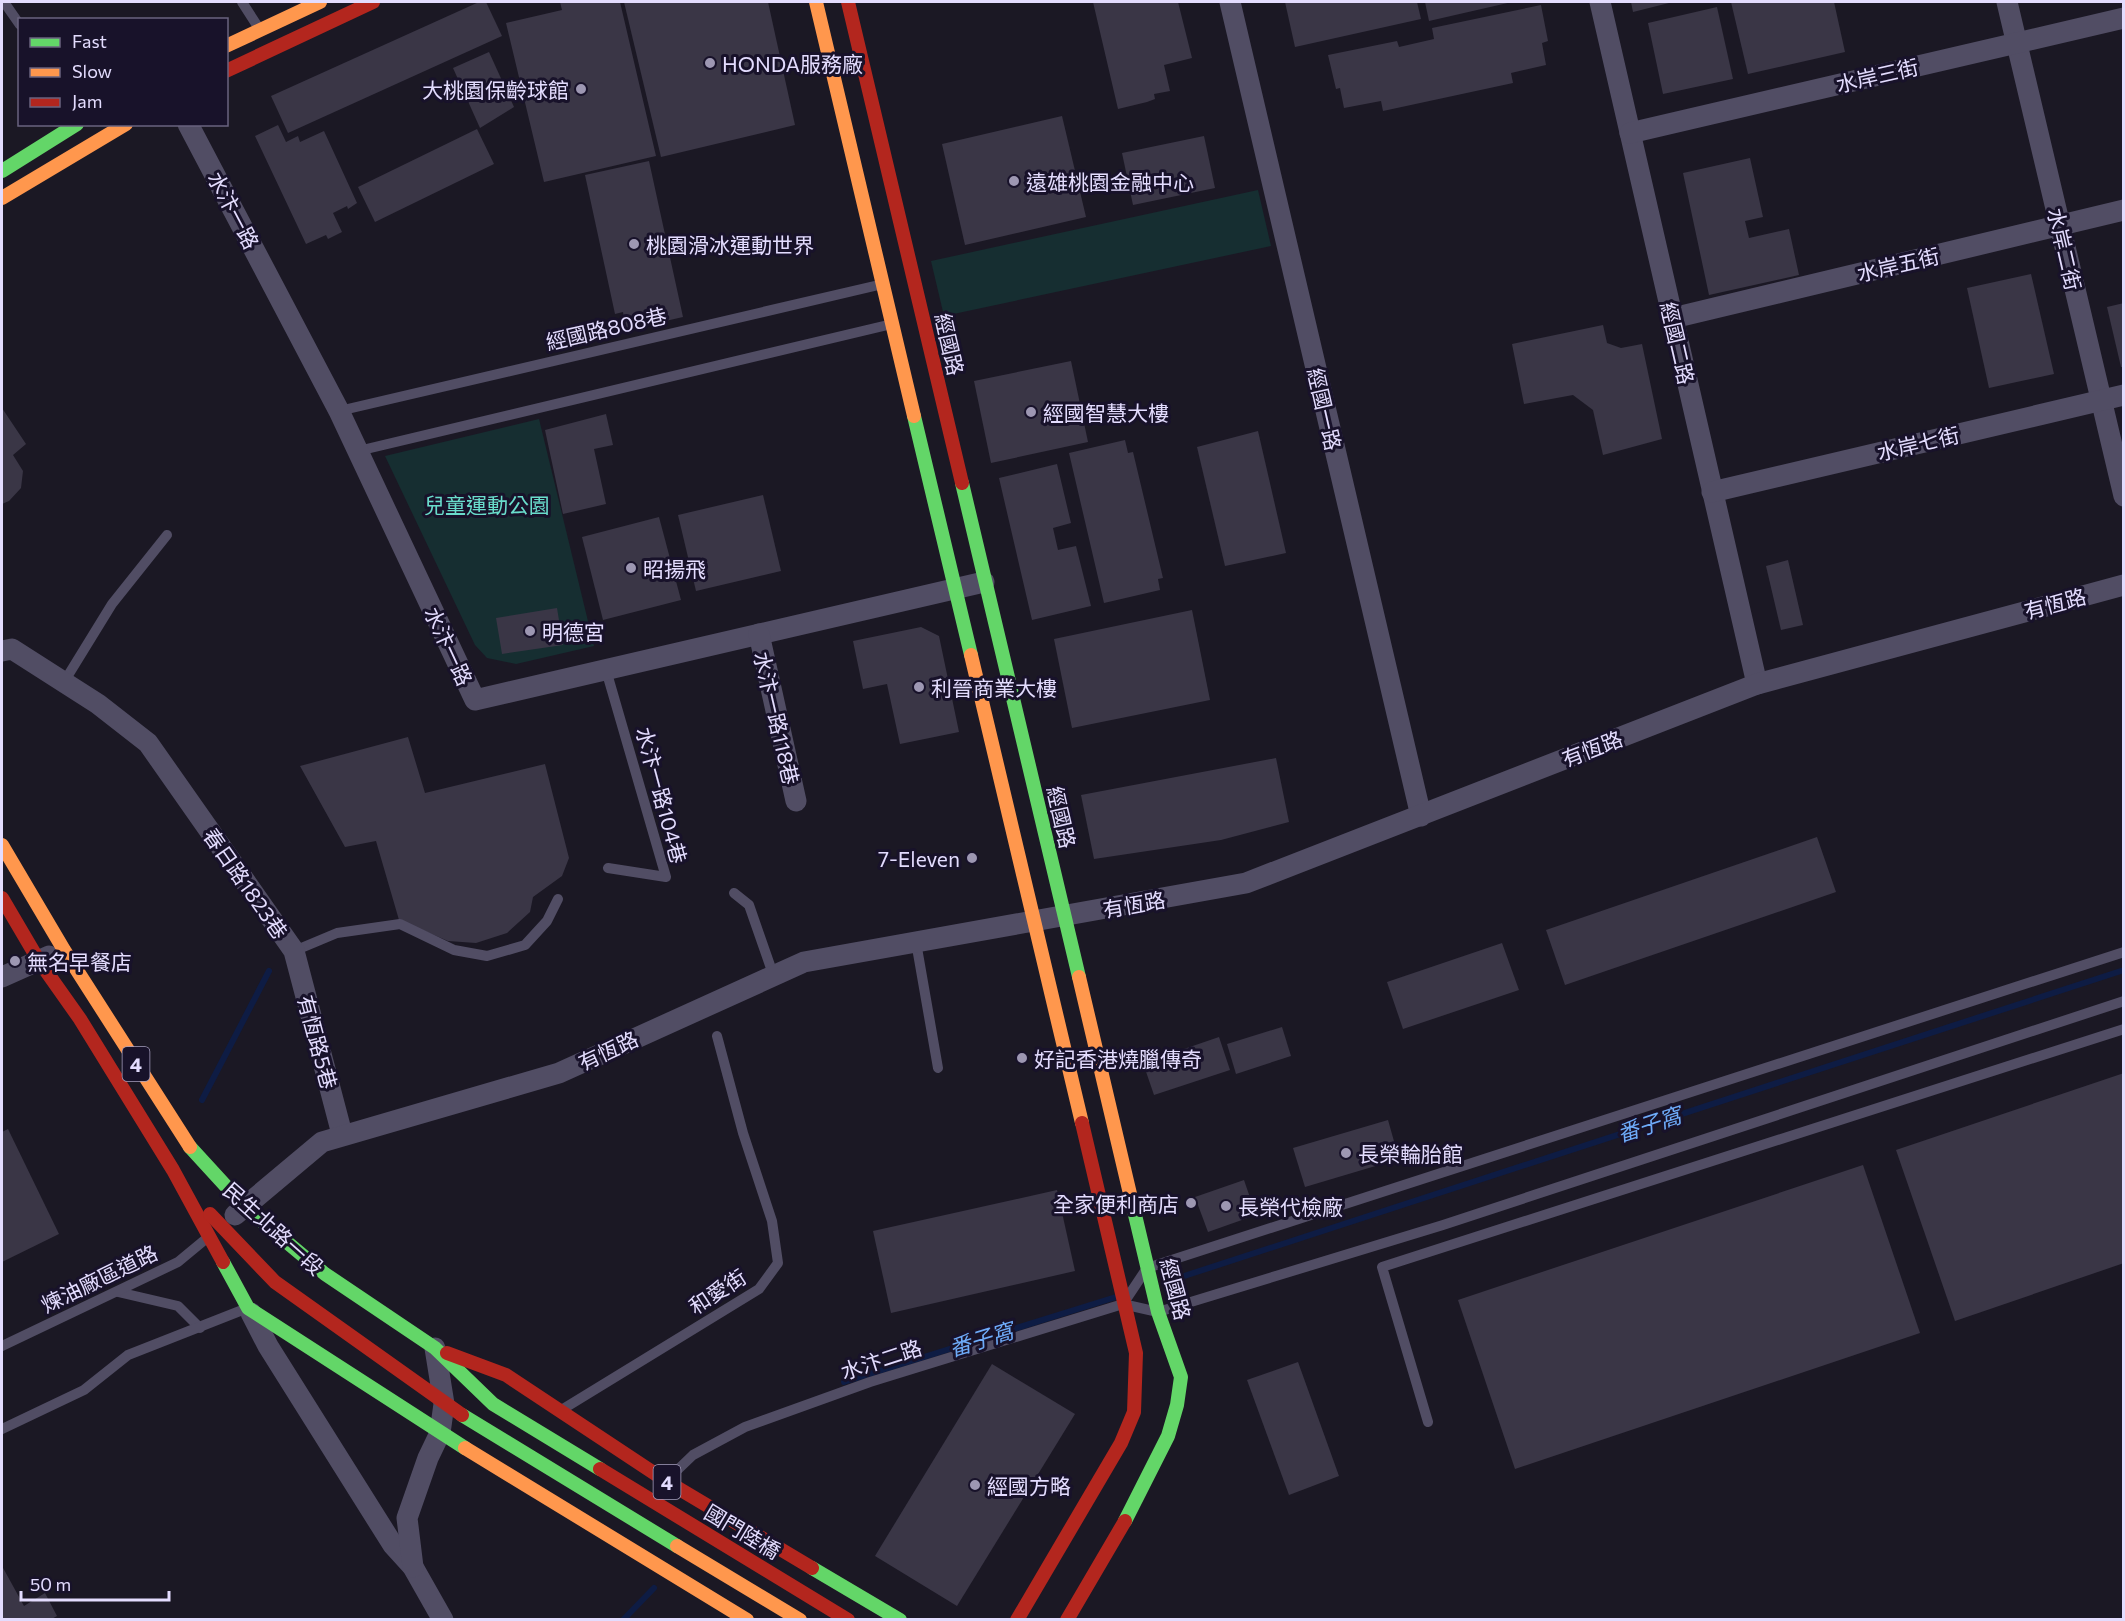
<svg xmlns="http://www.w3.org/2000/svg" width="2125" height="1621" font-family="Commissioner,'Noto Sans TC',sans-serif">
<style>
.green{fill:#162e31}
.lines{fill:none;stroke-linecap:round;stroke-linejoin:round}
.stream{stroke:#0e1c44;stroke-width:6}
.building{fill:#3a3646}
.lane{stroke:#514d64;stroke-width:10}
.street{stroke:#514d64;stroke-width:21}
.fast{stroke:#63d668;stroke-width:14}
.slow{stroke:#ff974d;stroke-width:14}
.jam{stroke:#b3261e;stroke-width:14}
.poi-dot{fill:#9d97b2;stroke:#18122a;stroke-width:2}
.labels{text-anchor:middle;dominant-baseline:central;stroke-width:6;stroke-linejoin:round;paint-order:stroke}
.shield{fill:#18122a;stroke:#a69fbe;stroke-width:1.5}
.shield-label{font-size:20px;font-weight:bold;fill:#e3dcfe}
.poi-label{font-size:21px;fill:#e3dcfe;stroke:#18122a;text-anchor:start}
.street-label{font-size:21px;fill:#e3dcfe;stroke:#18122a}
.park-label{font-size:21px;fill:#69dccb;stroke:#18122a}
.water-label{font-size:22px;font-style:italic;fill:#6eabf9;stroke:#18122a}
</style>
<rect width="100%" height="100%" fill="#1b1824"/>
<g class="green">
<path d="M1258,190l13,56 -327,70 -13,-55z"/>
<path d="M539,419l55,227 -78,18 -29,-6 -12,-13 -90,-189z"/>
</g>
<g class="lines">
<g class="stream">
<path d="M202,1100l67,-129"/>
<path d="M1175,1279l949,-309"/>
<path d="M844,1382l272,-85"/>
<path d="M623,1620l31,-32"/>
</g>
</g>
<g class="building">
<path d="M479,2h7l16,34 -214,97 -17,-37z"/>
<path d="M560,2h60l36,154 -112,26 -38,-159 56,-13z"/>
<path d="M624,2h144l27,123 -134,32z"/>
<path d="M1093,2h85l14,56 -28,7 6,26 -16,3 1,5 -8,3 -29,7z"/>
<path d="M1285,2h132l4,17 -126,28z"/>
<path d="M1425,2h87l-83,19z"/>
<path d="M1631,2h42l-40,10z"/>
<path d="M1731,2h103l11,50 -97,22z"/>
<path d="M1541,5l7,36 -6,2 4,22 -35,8 2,10 -130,28 -2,-10 -37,7 -4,-20 -4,1 -8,-34 69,-14 2,6 35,-8 -2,-11z"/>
<path d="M1717,7l16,72 -70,15 -15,-71z"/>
<path d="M489,52l25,55 -34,21 -27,-60z"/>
<path d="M1062,116l24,101 -121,28 -23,-101z"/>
<path d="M278,125l8,17 12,-6 2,6 24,-11 33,72 -9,6 -1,-3 -14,7 9,19 -14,7 -2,-4 -20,9 -51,-108z"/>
<path d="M477,129l17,35 -119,58 -17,-35z"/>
<path d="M1204,136l11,52 -82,17 -11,-52z"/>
<path d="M1750,158l13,59 -18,4 4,17 40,-9 10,46 -90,20 -26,-122z"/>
<path d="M649,161l34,156 -57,13 -3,-18 -8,2 -30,-139z"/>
<path d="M2031,274l23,100 -65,14 -22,-100z"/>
<path d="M2124,303v64h-3l-14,-60z"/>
<path d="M1603,325l4,18 14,5 21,-4 20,95 -59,16 -10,-45 -20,-15 -49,9 -12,-60z"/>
<path d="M1071,361l17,81 -97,21 -17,-82z"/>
<path d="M2,408l24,36 -13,11 10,16 -2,17 -12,13 -7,3z"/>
<path d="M606,414l7,31 -19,4 12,55 -43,10 -18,-84z"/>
<path d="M1258,431l28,122 -61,13 -28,-119z"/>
<path d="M1125,440l3,13 5,-1 30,126 -5,1 2,11 -56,13 -35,-150z"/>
<path d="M1057,464l14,59 -18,5 5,22 18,-4 15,60 -59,14 -33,-142z"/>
<path d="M763,495l18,76 -85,20 -18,-76z"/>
<path d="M659,517l22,83 -78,20 -21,-83z"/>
<path d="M1788,560l15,65 -22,5 -15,-64z"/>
<path d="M557,608l6,37 -61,9 -6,-36z"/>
<path d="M1192,610l18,90 -138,28 -18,-89z"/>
<path d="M921,627l18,9 20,96 -59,12 -13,-60 -24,5 -10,-48z"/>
<path d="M408,737l17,56 120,-29 24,94 -7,18 -29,21 -3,15 -23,21 -31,10 -28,-2 -49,-21 -23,-79 -31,6 -45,-81z"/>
<path d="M1276,758l13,64 -68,18 -127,19 -13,-64z"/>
<path d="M1817,837l19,55 -271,93 -19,-55z"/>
<path d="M1502,943l17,47 -116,39 -16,-47z"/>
<path d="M1282,1027l9,29 -55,18 -9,-30z"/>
<path d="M1219,1037l11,33 -76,25 -11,-32z"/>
<path d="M2124,1073v190l-169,58 -59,-171z"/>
<path d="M1388,1120l11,39 -94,28 -12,-39z"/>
<path d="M8,1129l51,105 -57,28v-130z"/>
<path d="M1863,1165l57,168 -405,136 -57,-169z"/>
<path d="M1244,1180l12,35 -48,17 -13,-35z"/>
<path d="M1057,1190l18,81 -184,42 -18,-82z"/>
<path d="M1298,1362l41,114 -50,19 -42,-115z"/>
<path d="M992,1364l83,50 -118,192 -82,-50z"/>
<path d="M2,1566l22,40 21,-13 12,23 -7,4h-48z"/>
</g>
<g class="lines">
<g class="lane">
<path d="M4,2l16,23"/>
<path d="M242,2l18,28"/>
<path d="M339,411l544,-127"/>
<path d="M358,451l534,-127"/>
<path d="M606,670l60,207 -58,-9"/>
<path d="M64,682l48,-78 55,-69"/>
<path d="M734,893l15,12 24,69"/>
<path d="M916,942l22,126"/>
<path d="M294,951l43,-18 63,-9 54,26 33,6 38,-11 22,-24 11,-22"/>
<path d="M118,1292l60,14 22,22"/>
<path d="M1127,1298l20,-30 977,-316"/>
<path d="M1127,1305l31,7 285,-87 681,-224"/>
<path d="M2,1346l176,-84 29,-24"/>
<path d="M563,1409l196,-120 19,-26 -6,-42 -29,-88 -26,-97"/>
<path d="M1428,1422l-46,-155 742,-238"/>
<path d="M2,1429l82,-39 44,-35 117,-46"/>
<path d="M668,1479l25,-24 52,-28 125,-45 253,-78"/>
</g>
<g class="street">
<path d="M1230,2l191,814"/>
<path d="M1600,2l157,682"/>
<path d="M2007,2l117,494"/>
<path d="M188,124l151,287 136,289 509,-118"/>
<path d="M1630,133l494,-115"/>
<path d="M1673,318l451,-108"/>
<path d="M1712,492l412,-97"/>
<path d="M759,634l37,167"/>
<path d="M2,651l10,-2 86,55 50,39 146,208 48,183"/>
<path d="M2,977l47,-21"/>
<path d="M235,1215l87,-73 237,-69 245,-111 442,-79 511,-199 367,-99"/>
<path d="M251,1313l17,33 125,199 20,22 30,53"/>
<path d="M413,1567l-6,-49 21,-60 12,-25 4,-29 -9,-56"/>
</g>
<g class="fast">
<path d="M2,171l75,-47"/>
<path d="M914,416l57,239"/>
<path d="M962,483l117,494"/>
<path d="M190,1147l55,60 80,67 110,74 58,56 107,65"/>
<path d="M223,1262l25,46 217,140"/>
<path d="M462,1415l215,131"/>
<path d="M1125,1521l43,-85 9,-31 4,-28 -23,-65 -27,-114"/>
<path d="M812,1568l88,52"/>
</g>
<g class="slow">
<path d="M816,2l98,414"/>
<path d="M226,46l94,-44"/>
<path d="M2,198l124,-74"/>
<path d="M971,655l111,468"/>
<path d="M2,845l62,105 126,197"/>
<path d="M1079,977l52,221"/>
<path d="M465,1448l282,172"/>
<path d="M677,1546l123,74"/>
</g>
<g class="jam">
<path d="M848,2l114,481"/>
<path d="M226,71l147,-69"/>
<path d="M2,898l37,63 41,58 93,151 50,92"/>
<path d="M210,1214l65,68 187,133"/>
<path d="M447,1353l59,22 160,106 146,87"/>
<path d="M600,1469l248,151"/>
<path d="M1017,1620l104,-177 13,-31 2,-59 -54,-230"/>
<path d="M1067,1620l58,-99"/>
</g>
</g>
<g class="poi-dot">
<circle cx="710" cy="63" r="6"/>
<circle cx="581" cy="89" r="6"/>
<circle cx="1014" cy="181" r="6"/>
<circle cx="634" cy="244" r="6"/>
<circle cx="1031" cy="412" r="6"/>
<circle cx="631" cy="568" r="6"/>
<circle cx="530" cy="631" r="6"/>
<circle cx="919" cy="687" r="6"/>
<circle cx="972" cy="858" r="6"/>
<circle cx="15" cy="961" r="6"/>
<circle cx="1022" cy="1058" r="6"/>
<circle cx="1346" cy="1153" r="6"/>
<circle cx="1191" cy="1203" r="6"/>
<circle cx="1226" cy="1206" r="6"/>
<circle cx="975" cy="1485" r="6"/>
</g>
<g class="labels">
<g class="shield">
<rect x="122.5" y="1047" width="27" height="34" rx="4.5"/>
<rect x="653.5" y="1465" width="27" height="34" rx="4.5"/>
</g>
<g class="shield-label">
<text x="136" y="1064">4</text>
<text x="667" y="1482">4</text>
</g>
<g class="poi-label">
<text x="722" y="63">HONDA服務廠</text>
<text x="569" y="89" text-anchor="end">大桃園保齡球館</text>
<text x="1026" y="181">遠雄桃園金融中心</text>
<text x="646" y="244">桃園滑冰運動世界</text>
<text x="1043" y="412">經國智慧大樓</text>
<text x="643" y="568">昭揚飛</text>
<text x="542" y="631">明德宮</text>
<text x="931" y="687">利晉商業大樓</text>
<text x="960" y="858" text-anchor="end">7-Eleven</text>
<text x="27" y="961">無名早餐店</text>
<text x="1034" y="1058">好記香港燒臘傳奇</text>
<text x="1358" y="1153">長榮輪胎館</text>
<text x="1179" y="1203" text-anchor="end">全家便利商店</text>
<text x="1238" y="1206">長榮代檢廠</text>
<text x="987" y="1485">經國方略</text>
</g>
<g class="street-label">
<text transform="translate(1877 75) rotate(-13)">水岸三街</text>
<text transform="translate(234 210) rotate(62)">水汴一路</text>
<text transform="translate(2065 249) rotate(77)">水岸二街</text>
<text transform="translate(1898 264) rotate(-13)">水岸五街</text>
<text transform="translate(606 328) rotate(-13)">經國路808巷</text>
<text transform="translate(1678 343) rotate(77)">經國二路</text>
<text transform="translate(950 344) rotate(77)">經國路</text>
<text transform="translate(1325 409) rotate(77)">經國一路</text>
<text transform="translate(1918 443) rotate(-13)">水岸七街</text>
<text transform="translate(2055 603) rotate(-15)">有恆路</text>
<text transform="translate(449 646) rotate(65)">水汴一路</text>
<text transform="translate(777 718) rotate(77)">水汴一路118巷</text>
<text transform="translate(1592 748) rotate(-21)">有恆路</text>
<text transform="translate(662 795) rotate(75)">水汴一路104巷</text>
<text transform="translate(1062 817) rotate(77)">經國路</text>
<text transform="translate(246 883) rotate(55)">春日路1823巷</text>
<text transform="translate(1134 904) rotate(-10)">有恆路</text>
<text transform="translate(318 1042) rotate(75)">有恆路5巷</text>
<text transform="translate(608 1050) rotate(-25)">有恆路</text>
<text transform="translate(274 1228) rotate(42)">民生北路一段</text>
<text transform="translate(99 1278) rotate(-26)">煉油廠區道路</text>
<text transform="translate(1176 1289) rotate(75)">經國路</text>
<text transform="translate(717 1291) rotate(-33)">和愛街</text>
<text transform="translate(881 1359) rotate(-18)">水汴二路</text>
<text transform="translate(743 1531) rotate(31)">國門陸橋</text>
</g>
<g class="park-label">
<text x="487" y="504">兒童運動公園</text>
</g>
<g class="water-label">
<text transform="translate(1649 1124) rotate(-18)">番子窩</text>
<text transform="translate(981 1339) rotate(-17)">番子窩</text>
</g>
</g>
<rect width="2125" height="1621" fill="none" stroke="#e3dcfe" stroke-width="6"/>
<rect x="18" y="18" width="210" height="108" fill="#18122a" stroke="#69637f" stroke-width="1.5"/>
<rect x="30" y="38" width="30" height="9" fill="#63d668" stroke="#69637f" stroke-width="1.5"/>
<text x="72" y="48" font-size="18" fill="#e3dcfe">Fast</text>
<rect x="30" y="68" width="30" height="9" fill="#ff974d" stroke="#69637f" stroke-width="1.5"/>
<text x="72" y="78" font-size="18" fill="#e3dcfe">Slow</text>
<rect x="30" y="98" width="30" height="9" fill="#b3261e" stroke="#69637f" stroke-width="1.5"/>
<text x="72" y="108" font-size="18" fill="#e3dcfe">Jam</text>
<path d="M21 1591v9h148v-9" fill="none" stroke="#e3dcfe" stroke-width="3"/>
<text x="30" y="1591" font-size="18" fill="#e3dcfe" stroke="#18122a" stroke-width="4.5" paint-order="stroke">50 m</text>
</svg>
